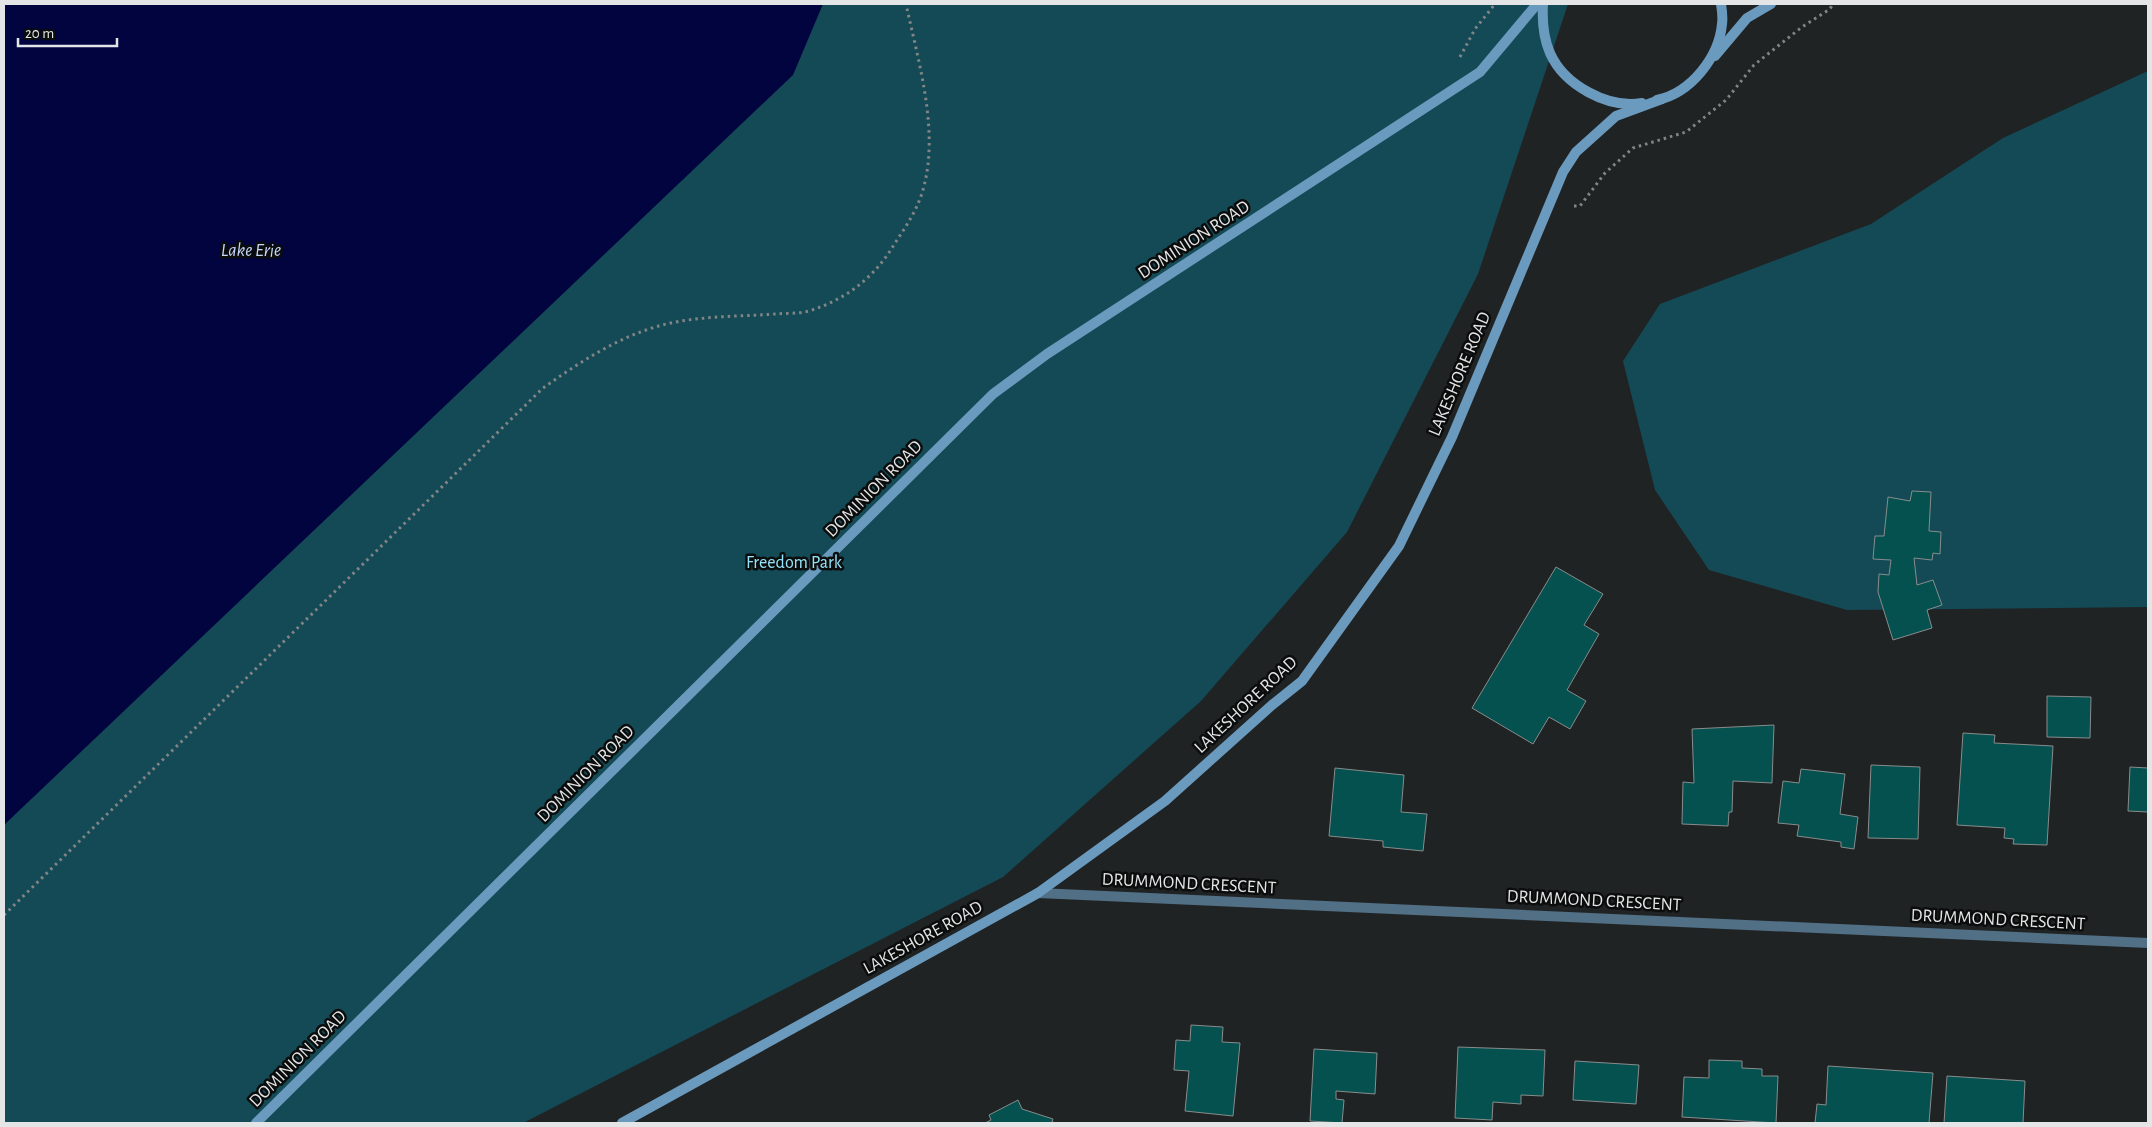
<svg xmlns="http://www.w3.org/2000/svg" width="2152" height="1127" font-family="'Alegreya Sans',sans-serif">
<style>
.green{fill:#144a56}
.water{fill:#020440}
.building{fill:#05514f;stroke:#888c8c}
.lines{fill:none;stroke-linecap:round;stroke-linejoin:round}
.path{stroke:#828586;stroke-width:3;stroke-dasharray:2.5 4;stroke-linecap:butt}
.street{stroke:#516f85;stroke-width:10}
.secondary{stroke:#6a9abe;stroke-width:10}
.labels{text-anchor:middle;dominant-baseline:central;stroke-width:5;stroke-linejoin:round;paint-order:stroke}
.street-label{font-size:18px;fill:#e3e5e6;stroke:#0b0c0c}
.park-label{font-size:18px;fill:#93e3f9;stroke:#0b0c0c}
.water-label{font-size:19px;font-style:italic;fill:#c5d6fc;stroke:#0b0c0c}
</style>
<rect width="100%" height="100%" fill="#202324"/>
<g class="green">
<path d="M793,4h775l-90,270 -131,258 -146,169 -198,176 -480,246h-519v-435z"/>
<path d="M2148,71v536l-301,3 -138,-40 -54,-80 -32,-129 37,-57 211,-80 132,-86z"/>
</g>
<path class="water" d="M4,4h819l-30,71 -789,750z"/>
<g class="building">
<path d="M1912,491l19,1 -2,39 12,1 -1,22 -7,-1 -1,7 -18,-2 3,27 16,-5 9,25 -15,5 5,18 -39,12 -15,-48 1,-18 10,1 2,-15 -18,-1 2,-23h9l4,-39 22,4z"/>
<path d="M1556,567l47,27 -19,31 15,9 -32,56 19,11 -16,28 -21,-12 -16,27 -61,-36z"/>
<path d="M2047,696l44,1 -1,41 -43,-1z"/>
<path d="M1774,725l-2,58 -39,-2 -1,31h-3l-1,14 -46,-2 1,-42 11,1 -2,-54z"/>
<path d="M1963,733l32,2 -1,8 59,3 -6,99 -34,-1 1,-5 -10,-1 1,-10 -48,-3z"/>
<path d="M1871,765l49,2 -2,72 -50,-1z"/>
<path d="M2130,767l18,1v44l-20,-1z"/>
<path d="M1335,768l69,7 -3,37 26,2 -4,37 -40,-4v-6l-54,-5z"/>
<path d="M1801,769l44,5 -5,40 18,3 -4,32 -13,-2v-5l-44,-6 2,-11 -21,-2 5,-42 16,2z"/>
<path d="M1191,1025l32,2 -1,15 18,1 -7,73 -48,-5 4,-40 -15,-1 2,-30 14,1z"/>
<path d="M1458,1047l87,3 -2,46 -22,-1v9l-28,-2 -1,18 -37,-2z"/>
<path d="M1314,1049l63,4 -2,41 -39,-3v8l8,1 -2,23 -32,-2z"/>
<path d="M1709,1060l33,1v7l20,1v7h16l-2,47 -94,-6 2,-40 25,1z"/>
<path d="M1575,1061l64,4 -3,39 -63,-4z"/>
<path d="M1828,1066l105,7 -4,50h-114l2,-19 9,1z"/>
<path d="M1947,1076l78,5 -2,42h-79z"/>
<path d="M1018,1100l4,9 31,10 -1,3 5,1h-72l6,-3 -2,-5z"/>
</g>
<g class="lines">
<g class="path">
<path d="M1460,57l15,-28 20,-25"/>
<path d="M1574,206h6l25,-33 28,-25 53,-16 40,-32 28,-35 48,-38 28,-18 3,-5"/>
<path d="M4,915l539,-527c44,-31 90,-61 145,-68 29,-4 58,-4 87,-6 11,-1 23,0 34,-3 38,-12 66,-34 86,-68 12,-18 24,-36 29,-57 15,-57 -6,-126 -18,-182"/>
</g>
<path class="street" d="M1038,893l1110,50"/>
<g class="secondary">
<path d="M1543,4c-1,17 0,33 7,49 14,32 58,56 92,50"/>
<path d="M1715,56l32,-38 24,-14"/>
<path d="M1657,100c34,-7 62,-43 65,-76 1,-7 0,-14 -1,-20"/>
<path d="M256,1123l737,-729 54,-40 433,-282 57,-68"/>
<path d="M622,1123l416,-230 127,-92 107,-96 30,-24 97,-135 53,-109 111,-265 13,-20 40,-36 46,-17"/>
</g>
</g>
<g class="labels">
<g class="street-label">
<text transform="translate(1194 240) rotate(-33)">DOMINION ROAD</text>
<text transform="translate(1460 374) rotate(-67)">LAKESHORE ROAD</text>
<text transform="translate(874 489) rotate(-45)">DOMINION ROAD</text>
<text transform="translate(1246 705) rotate(-43)">LAKESHORE ROAD</text>
<text transform="translate(586 774) rotate(-45)">DOMINION ROAD</text>
<text transform="translate(1189 884) rotate(3)">DRUMMOND CRESCENT</text>
<text transform="translate(1594 901) rotate(3)">DRUMMOND CRESCENT</text>
<text transform="translate(1998 920) rotate(3)">DRUMMOND CRESCENT</text>
<text transform="translate(923 938) rotate(-29)">LAKESHORE ROAD</text>
<text transform="translate(298 1059) rotate(-45)">DOMINION ROAD</text>
</g>
<g class="park-label">
<text x="794" y="563">Freedom Park</text>
</g>
<g class="water-label">
<text x="251" y="250">Lake Erie</text>
</g>
</g>
<rect width="2152" height="1127" fill="none" stroke="#e3e5e6" stroke-width="10"/>
<path d="M18 38v8h99v-8" fill="none" stroke="#e3e5e6" stroke-width="2.5"/>
<text x="25" y="38" font-size="15" fill="#e3e5e6" stroke="#0b0c0c" stroke-width="4" paint-order="stroke">20 m</text>
</svg>
